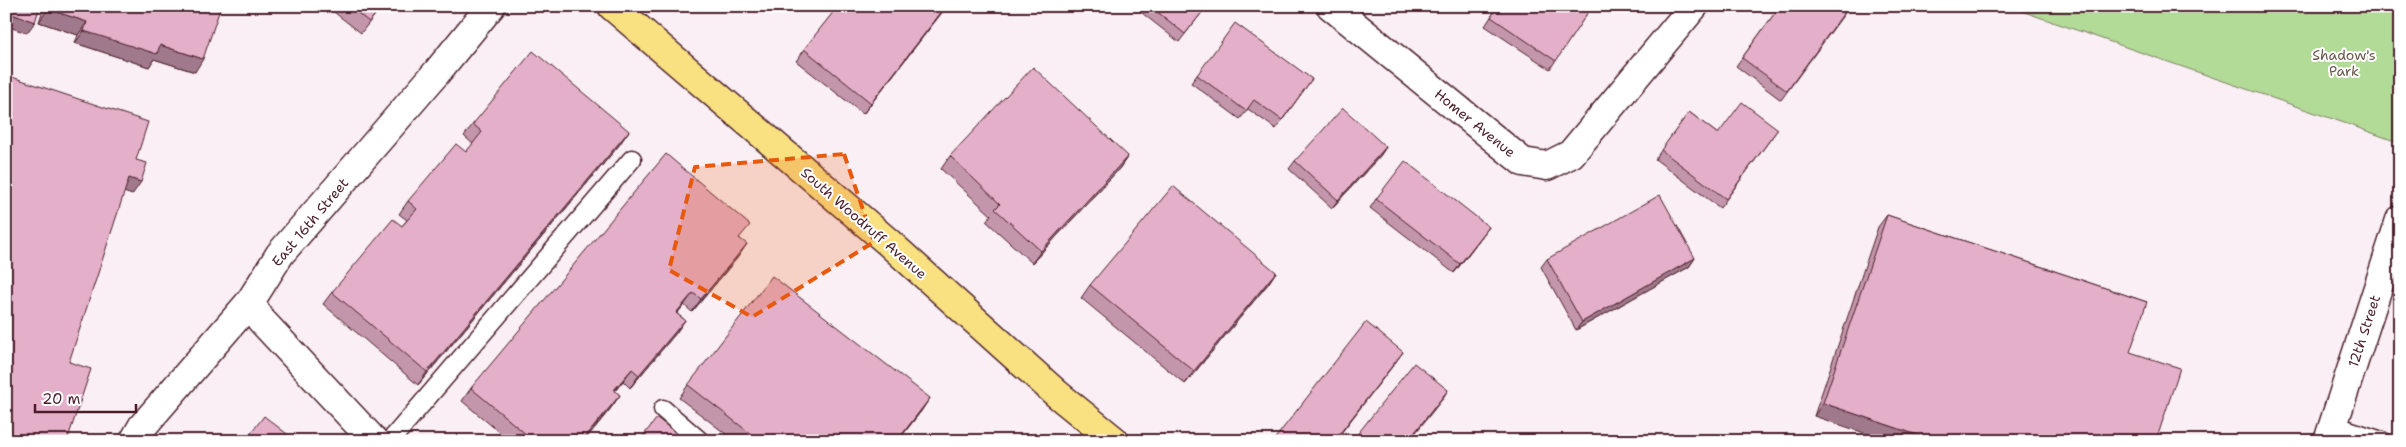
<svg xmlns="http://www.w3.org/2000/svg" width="2406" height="447" font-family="'Shantell Sans',sans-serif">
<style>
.green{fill:#b2db97;stroke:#7e7d61}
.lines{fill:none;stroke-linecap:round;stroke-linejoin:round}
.lane-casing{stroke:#4a1f2b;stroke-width:21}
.street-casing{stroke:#4a1f2b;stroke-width:31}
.secondary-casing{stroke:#4a1f2b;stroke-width:31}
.primary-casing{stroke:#4a1f2b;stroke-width:31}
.lane{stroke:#fff;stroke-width:18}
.street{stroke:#fff;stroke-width:28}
.secondary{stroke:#fff;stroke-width:28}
.primary{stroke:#f9e181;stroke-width:28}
.wall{fill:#c496ac;stroke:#4a1f2b}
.shaded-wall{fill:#a07a8c;stroke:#4a1f2b}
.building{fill:#e4afc8;stroke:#4a1f2b}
.marked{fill:#e8590c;fill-opacity:0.2;stroke:#e8590c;stroke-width:4;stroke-dasharray:10 6;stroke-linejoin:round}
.labels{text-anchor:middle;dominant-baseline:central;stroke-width:4;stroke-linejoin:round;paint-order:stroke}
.park-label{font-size:14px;fill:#69574b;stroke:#fff}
.street-label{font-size:14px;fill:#4a1f2b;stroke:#fff}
</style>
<rect width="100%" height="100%" fill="#faeff4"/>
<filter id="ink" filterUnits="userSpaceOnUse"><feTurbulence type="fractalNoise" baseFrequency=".02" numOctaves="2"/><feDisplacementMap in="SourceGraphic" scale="10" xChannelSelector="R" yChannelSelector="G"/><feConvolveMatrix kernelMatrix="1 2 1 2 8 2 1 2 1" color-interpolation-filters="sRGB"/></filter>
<g filter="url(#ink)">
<path class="green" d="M2007,6h393v137l-47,-17z"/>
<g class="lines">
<g class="lane-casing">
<g id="lane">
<path d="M663,409l37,32"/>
<path d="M2333,425l49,16"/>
<path d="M390,441l242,-282"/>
</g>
</g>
<g class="street-casing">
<g id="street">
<path d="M1331,6l192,156 24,4 24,-12 123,-148"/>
<path d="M250,302l11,18 113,121"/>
<path d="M134,441l8,-14 108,-125 30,-48 157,-182 54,-66"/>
</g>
</g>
<g class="secondary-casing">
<path id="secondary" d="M2328,441l72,-221"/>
</g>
<g class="primary-casing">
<path id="primary" d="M612,6l276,236 169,152 58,47"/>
</g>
<use href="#lane" class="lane"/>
<use href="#street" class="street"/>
<use href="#secondary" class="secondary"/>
<use href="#primary" class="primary"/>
</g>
<g class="wall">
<path d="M44,6h177l-26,66 -41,-13 -5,8 -74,-24 3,-8 -39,-13z"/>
<path d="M326,6h56l-21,27z"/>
<path d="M838,6h109l-84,108 -67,-53z"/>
<path d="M1133,6h74l-28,36z"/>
<path d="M1498,6h94l-42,63 -65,-43z"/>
<path d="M1780,6h70l-69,94 -45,-34z"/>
<path d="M1197,75l115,4 -36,50 -28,-20 -8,10 -49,-36z"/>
<path d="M1689,112l29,22 60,-5 -58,79 -65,-49z"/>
<path d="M473,124l147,20 -202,241 -95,-81 9,-12 70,-66 5,-6 -8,-6 9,-13 58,-49 7,-8 -9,-8z"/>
<path d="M1386,147l-6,9 -48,52 -43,-39 6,-8z"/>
<path d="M950,156h178l-9,13 -87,94 -46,-42 5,-6 -50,-46z"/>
<path d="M1376,199l113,28 -35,46 -84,-65z"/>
<path d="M1887,215l260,87 -333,114 64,-189z"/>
<path d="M740,238l-2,19 -46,55 -8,-7 -7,9 8,6 -9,13 -46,55 -7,-7 -8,10 5,4 -9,13 -27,33h-74l-48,-40 9,-13z"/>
<path d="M1695,258l-6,9 -113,63 -35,-63 6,-8z"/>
<path d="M1276,272l-8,12 -83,100 -104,-86 9,-13z"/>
<path d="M688,385l234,25 -24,31h-163l-56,-43z"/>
</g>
<g class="shaded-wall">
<path d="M946,6h1l-84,108 8,-11z"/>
<path d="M48,9l39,13 -9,13 -39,-13z"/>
<path d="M6,12l29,10 -8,11 -21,-7z"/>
<path d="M84,31l76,14 43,14 -8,13 -41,-13 -5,8 -74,-24z"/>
<path d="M629,131l-9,13 -202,241 9,-13z"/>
<path d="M1386,147l-6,9 -48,52 6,-8z"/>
<path d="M1128,156l-9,13 -87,94 9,-12z"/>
<path d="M129,178l12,4 -9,13 -11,-4z"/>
<path d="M1489,227l-6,8 -29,38 6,-9z"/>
<path d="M747,244l-9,13 -46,55 9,-13z"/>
<path d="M1695,258l-6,9 -113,63 6,-8z"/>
<path d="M1276,272l-8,12 -83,100 9,-13z"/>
<path d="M693,293l-9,12 -17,20 9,-12z"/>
<path d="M685,320l-9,13 -46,55 9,-13z"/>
<path d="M1403,352l-8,11 -60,78h-1z"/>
<path d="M632,369l-9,12 -18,22 9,-13z"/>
<path d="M1448,390l-7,11 -32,40h-1z"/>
<path d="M620,395l-9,13 -27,33h-2z"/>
<path d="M930,398l-8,12 -25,31z"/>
<path d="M1823,403l112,38h-47l-74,-25z"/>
<path d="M2097,435l19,6h-23z"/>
</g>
<g class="building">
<path d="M6,6h34l-5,16 -29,-10z"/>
<path d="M49,6h172l-18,53 -43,-14 -3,9 -73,-23 3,-9 -39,-13z"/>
<path d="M349,6h33l-13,16z"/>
<path d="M838,6h108l-75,97 -67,-54z"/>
<path d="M1150,6h57l-22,28z"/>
<path d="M1498,6h94l-36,55 -65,-44z"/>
<path d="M1780,6h69l-62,85 -45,-33z"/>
<path d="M1235,23l77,56 -30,41 -28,-20 -8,11 -49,-36z"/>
<path d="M533,51l96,80 -202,241 -95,-80 61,-73 9,7 15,-17 -9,-8 48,-57 10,8 16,-20 -9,-8z"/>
<path d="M1033,67l95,89 -87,95 -46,-42 5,-5 -50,-48z"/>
<path d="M6,75l142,47 -12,38 11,3 -6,19 -12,-4 -60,184 22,7 -24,72h-61z"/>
<path d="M1742,102l36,27 -52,70 -65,-49 28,-38 29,22z"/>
<path d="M1343,108l43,39 -48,53 -43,-39z"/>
<path d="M666,154l84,71 -11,13 8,6 -46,55 -8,-6 -17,20 9,7 -46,55 -7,-6 -18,21 6,5 -38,46h-48l-63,-53z"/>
<path d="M1405,161l84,66 -29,37 -84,-65z"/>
<path d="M1173,186l103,86 -82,99 -104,-86z"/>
<path d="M1660,195l35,63 -113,64 -35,-63z"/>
<path d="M1887,215l260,87 -17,50 50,16 -24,73h-40l-19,-6 -2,6h-160l-112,-38z"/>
<path d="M772,276l158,122 -33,43h-137l-72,-56z"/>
<path d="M1366,322l37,30 -69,89h-61z"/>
<path d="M1414,363l34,27 -40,51h-56z"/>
<path d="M264,416l32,25h-51z"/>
<path d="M657,418l29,23h-47z"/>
</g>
</g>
<path class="marked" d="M844,154l30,88 -122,75 -83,-47 26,-103z"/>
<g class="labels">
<g class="park-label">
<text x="2344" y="55">Shadow's<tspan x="2344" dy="16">Park</tspan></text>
</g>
<g class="street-label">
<text transform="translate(1475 123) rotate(39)">Homer Avenue</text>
<text transform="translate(310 222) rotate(-50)">East 16th Street</text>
<text transform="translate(864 223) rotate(41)">South Woodruff Avenue</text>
<text transform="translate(2364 331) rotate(-72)">12th Street</text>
</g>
</g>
<rect width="2406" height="447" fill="none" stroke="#fff" stroke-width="25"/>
<rect x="12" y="12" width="2381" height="422" fill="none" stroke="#4a1f2b" stroke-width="2" filter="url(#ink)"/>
<path d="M35 404v8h101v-8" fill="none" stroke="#4a1f2b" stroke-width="2.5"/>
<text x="42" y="404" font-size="15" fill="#4a1f2b" stroke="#ffffff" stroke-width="4" paint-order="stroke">20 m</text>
</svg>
